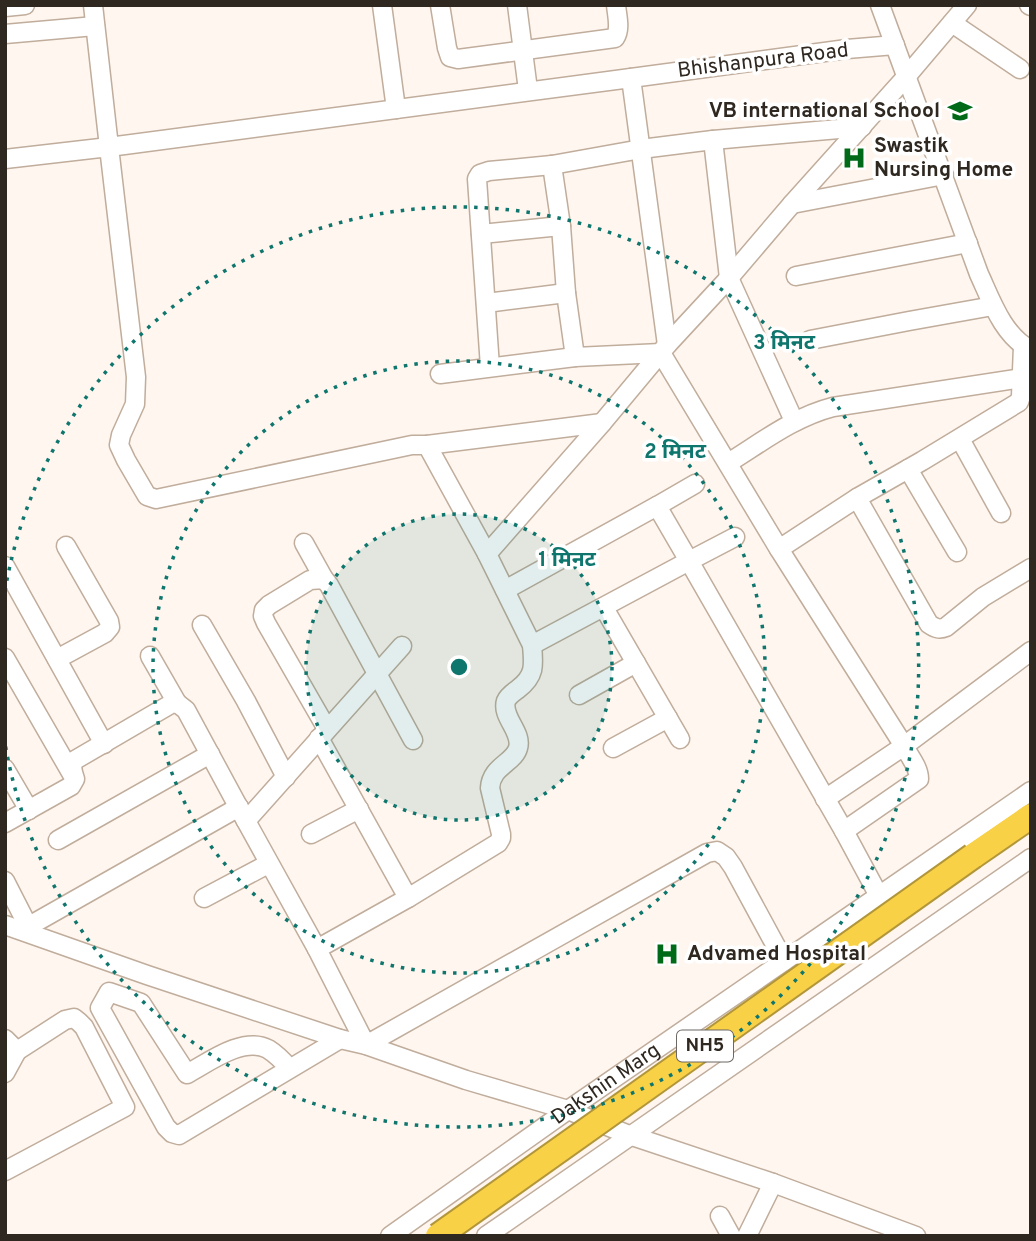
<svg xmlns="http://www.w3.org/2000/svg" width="1036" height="1241" font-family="Overpass,'Noto Sans Devanagari',sans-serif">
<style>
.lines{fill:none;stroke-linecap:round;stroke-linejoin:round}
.minor-casing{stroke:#c0ad9c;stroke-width:21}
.highway-casing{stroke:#b2963a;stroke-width:28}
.minor{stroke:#fff;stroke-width:18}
.highway{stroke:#f9d147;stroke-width:24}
.highway-bridge-casing{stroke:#b2963a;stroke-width:28;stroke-linecap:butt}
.highway-bridge{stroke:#f9d147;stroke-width:24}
.ring{fill:none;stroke:#0f766e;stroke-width:3.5;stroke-dasharray:3.5 7}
.labels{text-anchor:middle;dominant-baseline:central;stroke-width:7;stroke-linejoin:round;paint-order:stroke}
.shield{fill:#fff;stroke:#6d6864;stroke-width:2}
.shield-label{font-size:19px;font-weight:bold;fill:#2f2821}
.street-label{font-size:21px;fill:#2f2821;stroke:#fff}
.poi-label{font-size:21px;font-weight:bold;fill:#2f2821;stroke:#fff;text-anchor:start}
.centre{fill:#0f766e;stroke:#fff;stroke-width:3.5}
.ring-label{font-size:21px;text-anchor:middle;font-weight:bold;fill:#0f766e;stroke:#fff;stroke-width:7;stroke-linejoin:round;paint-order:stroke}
</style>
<rect width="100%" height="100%" fill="#fff6ef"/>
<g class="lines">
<g class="minor-casing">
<g id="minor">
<path d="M93,5l16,142 522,-69 36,267"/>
<path d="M382,5l14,104"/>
<path d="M440,5l7,43 3,9 8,2 157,-21c6,-9 2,-22 1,-33"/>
<path d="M517,5l11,85"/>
<path d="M880,5l99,269c12,26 24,62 52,76"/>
<path d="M1029,5l2,1"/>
<path d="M5,7l20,-2"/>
<path d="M952,23l68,46"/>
<path d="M5,34l90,-8"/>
<path d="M631,78l216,-29 48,-4"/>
<path d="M713,140l16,138 65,143"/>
<path d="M5,159l104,-12 27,230 -1,27 -14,31 -2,10 7,15 21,36 9,3 256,-54h15l60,109"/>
<path d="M552,165l9,61 5,67 9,64"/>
<path d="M792,204l152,-29"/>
<path d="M481,234l80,-8"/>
<path d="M796,276l172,-33"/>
<path d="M486,303l80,-10"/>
<path d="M810,340l99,-19 84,-15"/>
<path d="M1023,346l-2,50 -2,6 -97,59 -65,37 72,126c6,4 10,6 17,3l37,-30 48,-29"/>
<path d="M490,367l-13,-188 3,-5 9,-3 63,-6 89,-16 72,-9 149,-13"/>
<path d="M440,374l135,-17 86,-4 118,196 125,197 127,-95"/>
<path d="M960,439l41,74"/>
<path d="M427,445l175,-22"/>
<path d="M728,463c34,-21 66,-46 105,-56l189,-29"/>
<path d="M908,469l49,83"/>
<path d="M657,506l38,-22"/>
<path d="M735,537l-46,24 155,270 35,65"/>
<path d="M304,543l20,36"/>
<path d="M779,549l78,-51"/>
<path d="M5,566l99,178"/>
<path d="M505,590l152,-84 32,55 -157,84"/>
<path d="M604,608l76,131"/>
<path d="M202,625l44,76 40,76"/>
<path d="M150,656l27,47"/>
<path d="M5,658l68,118"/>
<path d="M57,659l48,-26 5,-6 -1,-6 -43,-75"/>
<path d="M579,695l57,-32"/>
<path d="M327,729l-61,-106 -3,-7 1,-6 5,-5 41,-25 14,-1 5,6 84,155"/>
<path d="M319,738l89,160"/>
<path d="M613,748l55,-30"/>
<path d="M5,769l24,41"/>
<path d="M825,799l79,-53c5,10 15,21 15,33l-75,52"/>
<path d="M5,823l66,-37 4,-7c-2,-7 -5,-13 0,-19l96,-56 6,-1 9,7 60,111"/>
<path d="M311,834l48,-25"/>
<path d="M58,840l152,-86"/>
<path d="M5,881l23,45"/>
<path d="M204,898l64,-34"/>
<path d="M5,925l142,50 193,64 26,6 100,35 102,30 61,25 144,48 143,53"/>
<path d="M22,930l217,-123"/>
<path d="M317,949l-71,-128 156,-175"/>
<path d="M784,961l-51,-94 -7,-10 -9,-6 -10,2 -341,192 -49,-96 91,-51 90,-55 3,-5v-4l-11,-46c1,-22 24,-25 28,-40 5,-16 -17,-31 -12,-47 2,-5 8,-9 12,-12 17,-13 16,-23 14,-44l-45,-91 115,-131 65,-78 62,-67 63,-74 114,-127 61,-72"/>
<path d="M5,1039l12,12 48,-31 9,-2 5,4 5,5 41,80 -120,64"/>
<path d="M289,1068c-6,-7 -13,-14 -21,-19 -25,-13 -59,13 -81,25l-46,-71 -32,-11 -9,16 66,119 6,6 7,2 161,-96"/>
<path d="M5,1073l12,-22"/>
<path d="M720,1216l11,20"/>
<path id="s1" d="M390,1236l178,-126 463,-319"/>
<path d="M486,1236l545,-378"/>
<path d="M747,1236l26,-53"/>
</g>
</g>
<g class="highway-casing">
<path id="highway" d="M973,856l58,-40"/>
</g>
<use href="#minor" class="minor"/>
<use href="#highway" class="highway"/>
<g class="highway-bridge-casing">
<path id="highway-bridge" d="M438,1236l535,-380"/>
</g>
<use href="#highway-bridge" class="highway-bridge"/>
</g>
<circle cx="459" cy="667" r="153" fill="#0f766e" fill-opacity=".12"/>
<g class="ring">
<circle cx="459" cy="667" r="153"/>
<circle cx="459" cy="667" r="306"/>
<path d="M5 591A460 460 0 1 1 5 743"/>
</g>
<defs>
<g id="school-bare" transform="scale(1.89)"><path d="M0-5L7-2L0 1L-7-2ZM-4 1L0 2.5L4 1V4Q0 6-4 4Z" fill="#006a18" stroke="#fff" stroke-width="2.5" paint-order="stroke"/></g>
<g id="hospital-bare" transform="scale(1.89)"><path d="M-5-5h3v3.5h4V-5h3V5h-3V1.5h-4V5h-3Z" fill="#006a18" stroke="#fff" stroke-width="2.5" paint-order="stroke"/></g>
</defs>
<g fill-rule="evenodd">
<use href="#school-bare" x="960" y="111"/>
<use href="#hospital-bare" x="854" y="158"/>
<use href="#hospital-bare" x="667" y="954"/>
</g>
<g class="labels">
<rect class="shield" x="677" y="1030.5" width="56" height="31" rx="5"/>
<g class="shield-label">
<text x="705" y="1046">NH5</text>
</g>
<g class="street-label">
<text transform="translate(763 61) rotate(-7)">Bhishanpura Road</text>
<text stroke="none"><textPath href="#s1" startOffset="264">Dakshin Marg</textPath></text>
</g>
<g class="poi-label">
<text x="940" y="111" text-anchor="end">VB international School</text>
<text x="874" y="146">Swastik<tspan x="874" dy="24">Nursing Home</tspan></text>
<text x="687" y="954">Advamed Hospital</text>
</g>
</g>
<circle cx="459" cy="667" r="10" class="centre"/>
<g class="ring-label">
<text x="784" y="349">3 मिनट</text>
<text x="675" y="458">2 मिनट</text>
<text x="567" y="566">1 मिनट</text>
</g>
<rect width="1036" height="1241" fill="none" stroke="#2f2821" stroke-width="14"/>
</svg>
